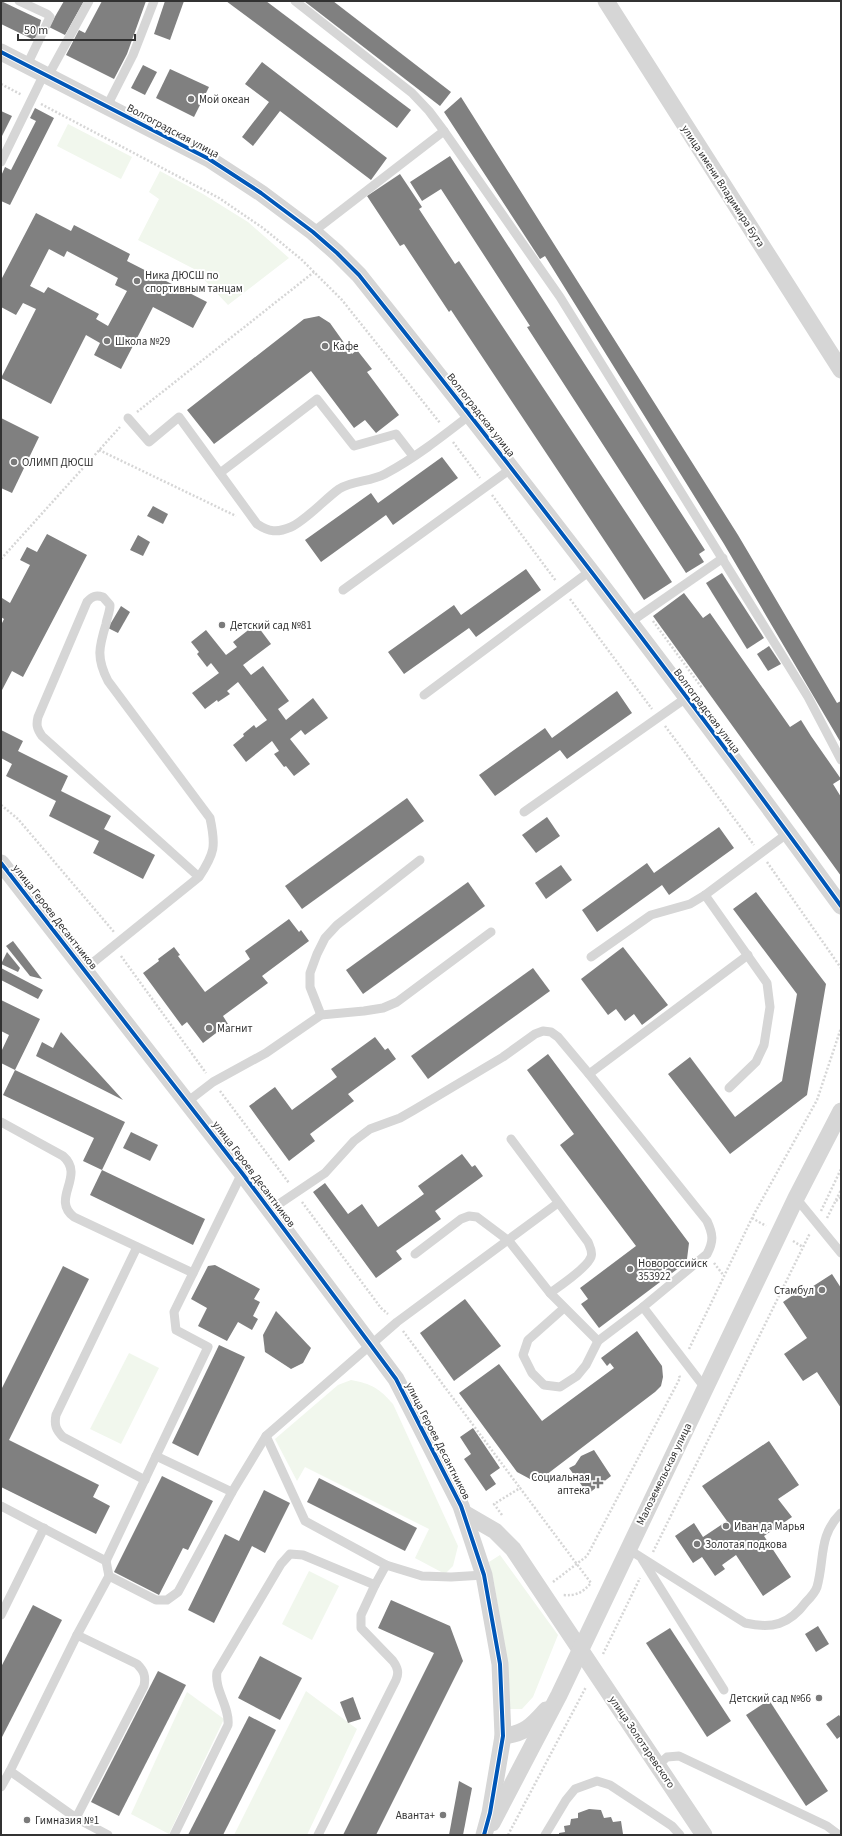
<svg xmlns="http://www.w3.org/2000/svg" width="842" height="1836" font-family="'Source Sans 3',sans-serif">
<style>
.grass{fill:#f1f7ed}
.building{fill:#808080;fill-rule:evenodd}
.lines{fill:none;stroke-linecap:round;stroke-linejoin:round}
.path{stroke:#d6d6d6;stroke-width:2.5;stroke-dasharray:2 2;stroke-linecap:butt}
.service{stroke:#d6d6d6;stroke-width:9}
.minor{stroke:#d6d6d6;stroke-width:17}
.cycleway-casing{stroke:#fff;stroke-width:6}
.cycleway{stroke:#0057b8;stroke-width:4}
.poi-dot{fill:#7a7a7a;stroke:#fff;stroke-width:1.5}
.labels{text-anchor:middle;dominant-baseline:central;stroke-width:4;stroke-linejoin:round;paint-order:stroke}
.poi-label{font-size:11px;fill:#323232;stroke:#fff;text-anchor:start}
.street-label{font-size:11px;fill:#323232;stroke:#fff}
</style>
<rect width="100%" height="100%" fill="#fff"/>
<g class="grass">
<path d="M68,124l64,33 -11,22 -64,-33z"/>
<path d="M160,171l43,23 45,28 41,36 -61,47 -34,-36 -56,-29 21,-41 -10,-7z"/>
<path d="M129,1353l30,15 -38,76 -31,-15z"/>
<path d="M351,1380c21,4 28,8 42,24l65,142 -5,20 -8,8 -30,-16 14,-29 -124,-62 -8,14 -22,-42 63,-54z"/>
<path d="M500,1555l58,80 -25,62 -11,12h-15l-2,-62 -11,-64 -5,-21z"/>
<path d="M309,1571l30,15 -27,54 -30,-16z"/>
<path d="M306,1691l51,38 -50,106h-73z"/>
<path d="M187,1692l37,27 -55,115 -38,-20z"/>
</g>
<g class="building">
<path d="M1,1l40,19 -4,17 -5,2 -31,-15z"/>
<path d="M64,1h20l-19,34 -16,-8z"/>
<path d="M102,1h44l-19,53 -13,25 -48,-24 13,-25 6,3z"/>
<path d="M165,1h19l-14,39 -16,-6z"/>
<path d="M226,1h40l145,109 -14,18z"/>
<path d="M304,1h29l118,91 -11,14z"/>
<path d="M262,62l125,96 -16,22 -91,-69 -27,35 -11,-9 27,-35 -24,-18z"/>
<path d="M143,65l14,7 -12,23 -14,-7z"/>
<path d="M170,69l39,18 -15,30 -38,-19z"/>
<path d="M461,97l277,438 99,168 4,-2v42l-117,-199 -179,-288 -5,3 -96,-147z"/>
<path d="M35,108l19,10 -44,87 -9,-4v-25l4,-9 6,3 25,-49 -6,-3z"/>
<path d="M1,111l11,5 -11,22z"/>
<path d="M450,156l255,394 -6,4 5,8 -18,11 -159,-246 3,-1 -89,-137 -19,12 -12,-19z"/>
<path d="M400,174l22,33 -3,2 36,55 4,-3 213,321 -28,18 -193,-290 -2,2 -45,-68 -4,2 -33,-50z"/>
<path d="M36,213l35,18 3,-6 56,29 -3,7 80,41 -14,26 -40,-21 -32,62 -27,-14 6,-12 -14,-8 -35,69 -50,-26 35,-69 -13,-6 -7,12 -15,-8v-27zM49,249l15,8 3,-6 51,27 -3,7 12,6 -19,35 -12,-7 3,-5 -51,-27 -4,6 -14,-7z"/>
<path d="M319,316l11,7 22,31 5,-4 15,19 -5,3 32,43 -23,18 -11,-13 -11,8 -43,-57 -97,73 -27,-34 117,-91z"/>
<path d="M1,418l38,19 -27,56 -11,-5z"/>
<path d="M442,457l16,21 -65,47 -7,-10 -65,47 -16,-22 66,-47 7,10z"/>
<path d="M153,506l15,8 -5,10 -16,-8z"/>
<path d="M47,534l40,21 -64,122 -11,-6 -11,21v-67l3,-6 -3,-2v-16l1,-3 8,5 20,-38 -10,-5 7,-13 10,5z"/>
<path d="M138,535l12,7 -7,14 -13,-6z"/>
<path d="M526,569l15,21 -65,47 -7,-9 -65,46 -16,-22 66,-47 7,10z"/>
<path d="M722,573l42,65 -17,11 -41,-66z"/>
<path d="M684,593l19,25 7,-5 80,114 11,-7 10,16 30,43 -8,5 8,13v79l-188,-260z"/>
<path d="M121,606l9,6 -12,21 -10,-5z"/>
<path d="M256,624l15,20 -28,21 8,10 12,-9 26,35 -11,8 8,11 27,-22 15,20 -23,17 -4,-5 -11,9 20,25 -16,12 -8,-10 -2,1 -10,-13 5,-3 -7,-10 -26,21 -13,-17 11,-9 -1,-2 11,-9 2,3 11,-8 -29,-38 -11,9 3,3 -12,8 -1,-2 -12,9 -13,-16 27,-20 -8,-10 -4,4 -10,-13 2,-2 -8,-10 15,-12 20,25 11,-8 -4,-5z"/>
<path d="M769,646l12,18 -13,7 -11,-17z"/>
<path d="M617,691l15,22 -65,46 -7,-9 -65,46 -16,-21 66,-47 7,10z"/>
<path d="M1,730l22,11 -5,10 50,25 -7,15 50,25 -7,13 51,26 -12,24 -50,-26 6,-12 -50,-25 7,-15 -50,-25 6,-12 -11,-6z"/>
<path d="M407,798l17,23 -122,88 -17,-23z"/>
<path d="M547,817l13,19 -24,17 -14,-18z"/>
<path d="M719,827l15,21 -65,47 -7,-10 -65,47 -15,-22 65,-47 7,10z"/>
<path d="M561,865l11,15 -26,19 -11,-16z"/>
<path d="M468,882l17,24 -122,88 -17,-24z"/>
<path d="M756,892l70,92 -19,111 -77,59 -62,-80 22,-17 45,60 47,-36 15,-87 -64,-85z"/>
<path d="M289,919l10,13 2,-2 8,11 -47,35 6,7 -45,33 5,8 -25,19 -16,-21 -5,4 -39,-53 16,-12 -1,-2 16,-12 6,8 -2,1 27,36 45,-33 -5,-8z"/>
<path d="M13,941l29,38 -12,-3 -24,-30z"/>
<path d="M623,947l45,58 -26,20 -8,-11 -9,7 -9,-12 -8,6 -27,-36z"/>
<path d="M7,952l13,16 -2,4 -17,-8z"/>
<path d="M1,968l42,22 -5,9 -37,-19z"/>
<path d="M533,968l17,23 -122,88 -17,-23z"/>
<path d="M1,1000l39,19 -25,51 -14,-7v-11l8,-17 -8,-4z"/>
<path d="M61,1032l62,68 -87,-44 6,-14 11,6z"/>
<path d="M375,1037l10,13 3,-2 8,11 -48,35 6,7 -44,33 5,7 -26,20 -40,-55 26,-19 17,23 45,-33 -6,-8z"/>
<path d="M548,1054l141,189 -2,16 -3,5 -85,64 -18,-24 7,-5 -8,-11 56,-42 -76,-101 14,-11 -47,-64z"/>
<path d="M15,1070l110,52 -23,48 -19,-9 11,-23 -91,-43z"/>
<path d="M131,1132l27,13 -8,16 -27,-13z"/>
<path d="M462,1154l10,13 3,-2 8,11 -48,35 6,8 -45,32 6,8 -26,19 -63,-86 12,-9 23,31 14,-10 16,23 46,-33 -6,-8z"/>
<path d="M102,1170l103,49 -12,26 -103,-50z"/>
<path d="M215,1265l45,24 -6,10 6,3 -7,14 5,3 -6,11 -14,-8 -11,19 -29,-15 9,-18 -16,-9 17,-33z"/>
<path d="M63,1266l26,13 -80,161 90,45 -6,12 17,9 -14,28 -95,-47v-97z"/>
<path d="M832,1274l9,14v120l-24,-36 -14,9 -19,-27 23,-16 -24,-36 19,-13 2,3z"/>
<path d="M465,1299l36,47 -47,35 -34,-48z"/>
<path d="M276,1311l35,37 -8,15 -12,6 -26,-17 -2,-17z"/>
<path d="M637,1331l25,35 1,11 -2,9 -6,6 -113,86 -12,1 -13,-7 -58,-79 40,-29 43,57 72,-53 -4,-5 -3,3 -6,-8z"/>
<path d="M219,1345l26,12 -47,99 -26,-13z"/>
<path d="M473,1428l27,40 -10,7 6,9 -10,7 -22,-32 7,-5 -11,-17z"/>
<path d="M769,1441l30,44 -21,14 14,18 -28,19 27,41 -28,19 -27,-41 -14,10 3,4 -10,7 -13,-19 -9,6 -18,-27 19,-13 9,14 24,-16 -25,-35z"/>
<path d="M594,1450l17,26 -23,18 -19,-26 6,-3 6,-9z"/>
<path d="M162,1476l51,25 -25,49 -5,-2 -24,47 -45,-23z"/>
<path d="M319,1478l98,50 -12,23 -98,-49z"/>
<path d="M264,1490l26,13 -25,50 -13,-7 -38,77 -26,-13 37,-76 14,7z"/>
<path d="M391,1600l59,26 13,35 -87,174h-33l91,-182 -56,-25z"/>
<path d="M33,1605l29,15 -61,119v-72z"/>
<path d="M818,1626l11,18 -13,8 -11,-18z"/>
<path d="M670,1628l61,93 -24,16 -61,-94z"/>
<path d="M260,1656l42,22 -22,42 -42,-22z"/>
<path d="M158,1671l28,14 -67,131 -28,-14z"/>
<path d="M353,1697l8,22 -13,4 -8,-21z"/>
<path d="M769,1700l59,91 -22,15 -60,-91z"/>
<path d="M839,1715l2,3v18l-4,3 -11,-15z"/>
<path d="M249,1716l27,14 -53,105h-35z"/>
<path d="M459,1781l13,7 -9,47h-14z"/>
<path d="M589,1809l12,1 3,8 7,-1 2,5 8,-1 2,13 1,1h-65v-2l6,-1 -1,-6 6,-1 1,-6 7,-1v-5z"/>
</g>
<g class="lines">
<g class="path">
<path d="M1,84l21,11"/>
<path d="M41,104l178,94 44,30 38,31 41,41 98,123"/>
<path d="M137,412l177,-140"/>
<path d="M453,442l27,36"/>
<path d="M99,450l137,66"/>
<path d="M492,495l64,86"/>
<path d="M1,559l119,-132"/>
<path d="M570,599l82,110"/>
<path d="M653,621l49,67"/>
<path d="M665,726l89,119"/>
<path d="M1,805l17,14 96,113"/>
<path d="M767,862l74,106"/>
<path d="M121,956l85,117"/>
<path d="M220,1091l69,92"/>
<path d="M836,1201l5,-4"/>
<path d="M302,1202l79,106 7,6"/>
<path d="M821,1211l20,-42"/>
<path d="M752,1218l14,8"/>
<path d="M827,1218l14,-28"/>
<path d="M793,1241l10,6"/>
<path d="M714,1263l10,13"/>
<path d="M403,1331l117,157"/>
<path d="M689,1349l64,-133 64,-116 24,-72"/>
<path d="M502,1515l-8,-11 26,-16 71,95c-9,10 -15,13 -28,12"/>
<path d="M653,1552l157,-319"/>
<path d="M553,1582l34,-26 93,-178 -1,-3"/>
<path d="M603,1654l37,-76"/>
<path d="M508,1835l78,-148"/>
</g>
<g class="service">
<path d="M19,1l28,13 3,3 -23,48"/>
<path d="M295,1l117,92 17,18 15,20 116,166 248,400 33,63"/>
<path d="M48,76l41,-75"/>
<path d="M107,106l26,-51 21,-54"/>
<path d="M1,162l43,-88"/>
<path d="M313,232l131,-101"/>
<path d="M128,418l21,24 30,-25 78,107c12,8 20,9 34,3 14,-6 34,-28 48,-38 14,-9 31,-7 46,-15 30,-16 58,-38 85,-59"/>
<path d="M220,473l97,-74 37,47 42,-12 17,22"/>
<path d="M343,590l169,-122"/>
<path d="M629,623l94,-65"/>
<path d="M424,695l166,-124"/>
<path d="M524,812l162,-114"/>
<path d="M705,895l62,88 3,24 -6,38 -8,17 -27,26"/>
<path d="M591,957l60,-42 39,-11 15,-9 83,-62"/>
<path d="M85,969l114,-92c16,-24 17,-31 11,-59l-102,-137c-12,-23 -9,-34 -2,-57 1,-7 4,-12 4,-19l-7,-8c-7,-2 -11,-1 -16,5l-49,115c-2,8 -1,12 4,19l157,141"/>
<path d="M321,1015l-11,-28v-14l7,-19 8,-16 12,-13 83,-65"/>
<path d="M589,1074l159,-119"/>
<path d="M187,1102l26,-20 53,-29 55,-38 43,-4 19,-3 14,-6 94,-70"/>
<path d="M1,1122l62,34c23,20 -13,43 11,61l119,56"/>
<path d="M511,1139l77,103c2,5 5,10 3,15 -4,11 -31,29 -41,36"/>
<path d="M796,1198l45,55"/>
<path d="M270,1210l55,-37 29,-32 16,-12 30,-11 14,-8 89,-53 32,-23 8,-3 8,1 7,5 31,37 118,147c6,13 7,20 0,33l-64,53"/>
<path d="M137,1247l-81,168c-2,10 0,15 7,22l82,43"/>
<path d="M415,1254l46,-35 8,-3 8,1 32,24 41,52 48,48"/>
<path d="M564,1308l-36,32 -5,15 9,18 12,12 16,2 17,-11 9,-11 12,-24 45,-34 62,81"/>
<path d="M266,1436l39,85 81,44"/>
<path d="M156,1456l76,36"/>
<path d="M1,1506l105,55 3,15 47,24h11l11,-8 54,-100 34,-56 131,-114 161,-119"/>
<path d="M628,1549l117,74c27,6 44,2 61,-21 4,-4 9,-9 11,-15 8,-29 1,-51 24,-74"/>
<path d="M642,1559l82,131"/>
<path d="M106,1561l102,-214 -32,-17 -2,-18 68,-139"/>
<path d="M1,1615l43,-87"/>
<path d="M657,1766l10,-9 12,-1 148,70 12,9"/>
<path d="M1,1787l9,-16"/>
<path d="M76,1818l68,-132c2,-10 0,-15 -7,-22l-60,-29"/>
<path d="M108,1835l-32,-17 -66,-47 67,-136 32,-59"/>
<path d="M174,1835l54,-110c2,-18 -14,-35 -11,-53l64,-108 9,-10 13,1 72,30 11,-20 36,11 29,1 33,-2"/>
<path d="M318,1835l78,-155c3,-7 2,-12 -3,-19l-32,-33v-13l14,-30"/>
<path d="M545,1835l21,-35 9,-11 22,-8 13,4 62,41 8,9"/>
</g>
<g class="minor">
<path d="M606,1l235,369"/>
<path d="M1,52l208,107 52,34 52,39 24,21 22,22c165,207 327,417 482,631"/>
<path d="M1,863l241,310 128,171 26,35 65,127 23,69 16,89 3,72 -13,77 -6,22"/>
<path d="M464,1513l31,18 18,18 191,286"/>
<path d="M503,1736c21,-2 29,-10 43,-26"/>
<path d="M492,1823l67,-128 237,-497 45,-87"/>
</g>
<g class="cycleway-casing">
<g id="cycleway">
<path d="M1,52l208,107 52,34 52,39 24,21 22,22c165,207 327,417 482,631"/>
<path d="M1,863l241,310 128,171 26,35 65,127 23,69 16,89 3,72 -13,77 -6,22"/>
</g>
</g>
<use href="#cycleway" class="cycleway"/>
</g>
<g class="poi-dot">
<circle cx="191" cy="99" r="4"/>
<circle cx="137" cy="281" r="4"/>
<circle cx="107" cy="341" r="4"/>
<circle cx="325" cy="346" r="4"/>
<circle cx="14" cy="462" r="4"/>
<circle cx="222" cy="625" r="4"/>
<circle cx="209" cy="1028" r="4"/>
<circle cx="630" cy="1269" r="4"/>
<circle cx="822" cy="1290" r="4"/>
<path d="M596 1477h4v4h4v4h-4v4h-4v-4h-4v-4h4z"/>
<circle cx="726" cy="1526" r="4"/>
<circle cx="697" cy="1544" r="4"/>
<circle cx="819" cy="1698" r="4"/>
<circle cx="443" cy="1815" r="4"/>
<circle cx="27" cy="1820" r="4"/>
</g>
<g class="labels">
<g class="poi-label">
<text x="199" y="99">Мой океан</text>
<text x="145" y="275">Ника ДЮСШ по<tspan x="145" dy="13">спортивным танцам</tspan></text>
<text x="115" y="341">Школа №29</text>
<text x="333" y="346">Кафе</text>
<text x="22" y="462">ОЛИМП ДЮСШ</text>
<text x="230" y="625">Детский сад №81</text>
<text x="217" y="1028">Магнит</text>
<text x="638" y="1263">Новороссийск<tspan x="638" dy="13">353922</tspan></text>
<text x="814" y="1290" text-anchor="end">Стамбул</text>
<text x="590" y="1477" text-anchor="end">Социальная<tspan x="590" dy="13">аптека</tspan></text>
<text x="734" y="1526">Иван да Марья</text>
<text x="705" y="1544">Золотая подкова</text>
<text x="811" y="1698" text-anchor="end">Детский сад №66</text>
<text x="435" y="1815" text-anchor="end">Аванта+</text>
<text x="35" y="1820">Гимназия №1</text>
</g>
<g class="street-label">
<text transform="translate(173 131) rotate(28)">Волгоградская улица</text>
<text transform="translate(723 186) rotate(57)">улица имени Владимира Бута</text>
<text transform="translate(481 415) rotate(52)">Волгоградская улица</text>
<text transform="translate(707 711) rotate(53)">Волгоградская улица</text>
<text transform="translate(55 917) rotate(52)">улица Героев Десантников</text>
<text transform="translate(254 1174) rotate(53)">улица Героев Десантников</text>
<text transform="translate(438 1441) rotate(63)">улица Героев Десантников</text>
<text transform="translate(664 1474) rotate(-64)">Малоземельская улица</text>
<text transform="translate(642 1742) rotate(56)">улица Золотаревского</text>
</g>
</g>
<rect width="842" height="1836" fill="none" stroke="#323232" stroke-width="4"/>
<path d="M18 34v6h117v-6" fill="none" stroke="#323232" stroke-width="2"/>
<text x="24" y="34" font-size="12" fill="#323232" stroke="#ffffff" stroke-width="3" paint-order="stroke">50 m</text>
</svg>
